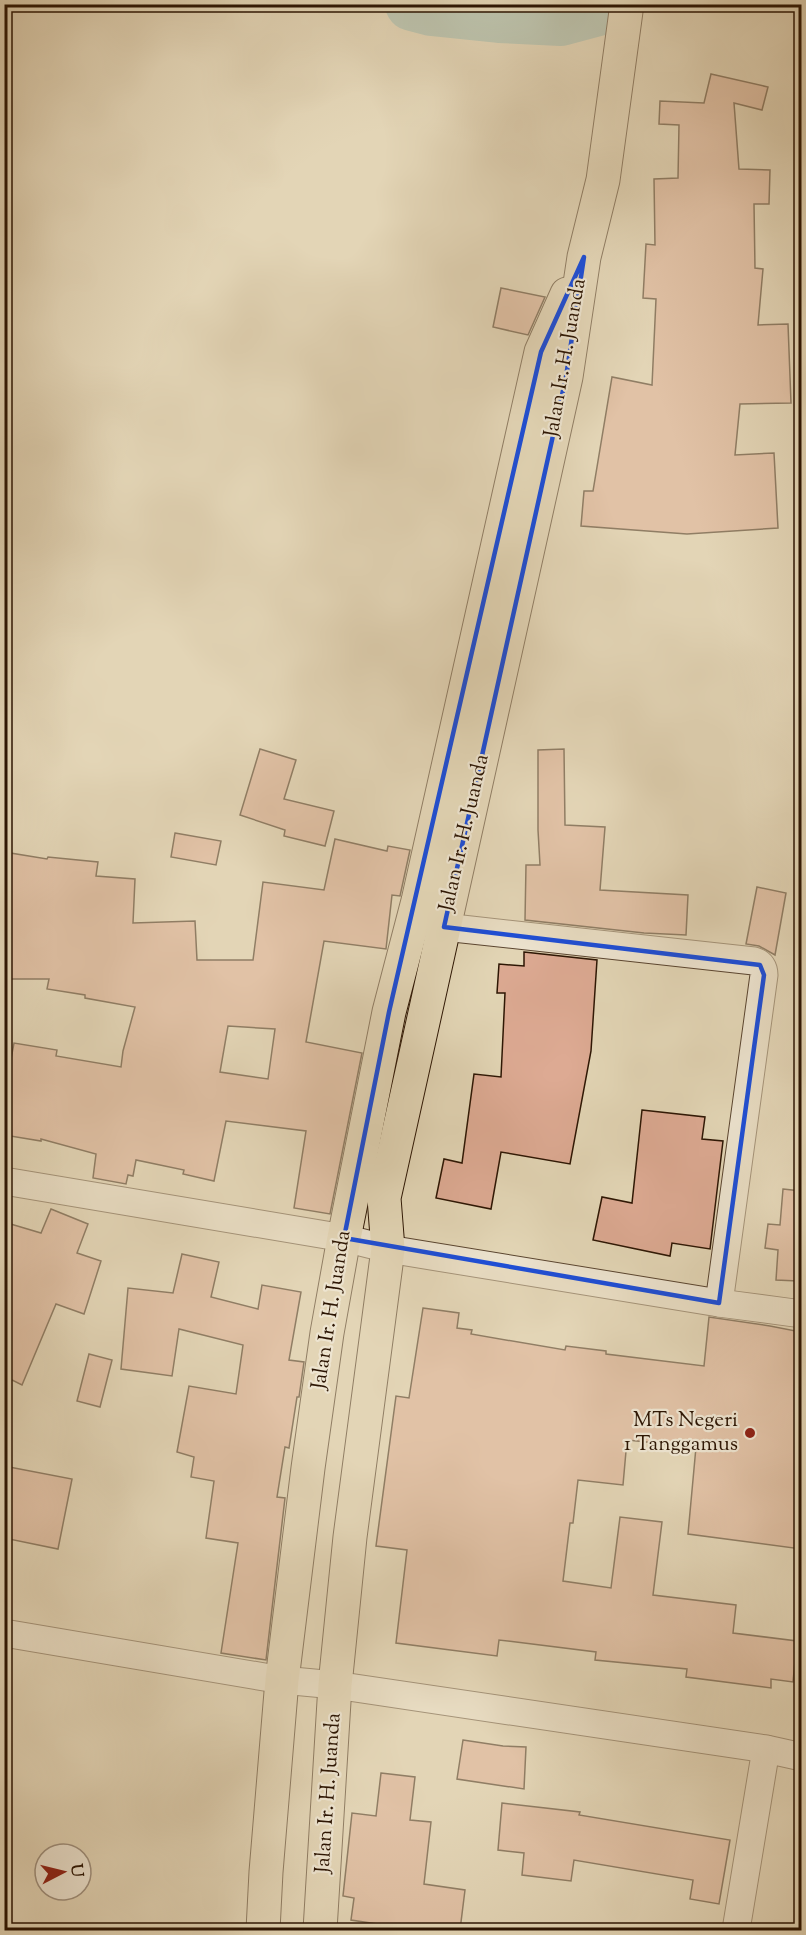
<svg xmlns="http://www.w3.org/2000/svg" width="806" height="1935" font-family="'Sorts Mill Goudy',serif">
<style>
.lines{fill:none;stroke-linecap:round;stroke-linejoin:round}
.river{stroke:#95b9b0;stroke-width:54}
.building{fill:#ddaa93;stroke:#2c1503;stroke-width:1.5;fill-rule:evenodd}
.street-casing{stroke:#5a4530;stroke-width:29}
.highway-casing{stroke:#2c1503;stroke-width:35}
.street{stroke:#ede4d0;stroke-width:27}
.highway{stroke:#e3d6b6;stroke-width:33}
.marked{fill:none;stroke:#1d4ed8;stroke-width:4.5;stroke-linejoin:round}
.poi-dot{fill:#8f2418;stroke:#ede4d0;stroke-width:2}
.labels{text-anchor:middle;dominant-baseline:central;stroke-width:4.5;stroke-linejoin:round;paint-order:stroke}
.street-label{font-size:21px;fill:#2c1503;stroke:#ede4d0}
.poi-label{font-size:21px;fill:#2c1503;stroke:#ede4d0;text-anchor:end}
</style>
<rect width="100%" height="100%" fill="#e3d6b6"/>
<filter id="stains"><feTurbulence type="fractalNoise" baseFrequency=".00333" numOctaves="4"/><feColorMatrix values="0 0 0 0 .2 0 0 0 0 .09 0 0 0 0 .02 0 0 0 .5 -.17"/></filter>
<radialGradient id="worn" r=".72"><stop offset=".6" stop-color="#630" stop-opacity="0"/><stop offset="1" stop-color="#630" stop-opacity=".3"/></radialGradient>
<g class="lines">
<path class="river" d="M412,4l19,5 68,7 62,3 56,-15"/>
</g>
<g class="building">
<path d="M711,74l57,13 -6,23 -28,-7 5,66 31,1 -1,34h-15l1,64 8,1 -5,56 30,-1 3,79 -51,1 -5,51 39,-2 4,75 -91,6 -106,-8 3,-35h9l19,-114 40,8 4,-86 -13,-1 3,-54 9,1 -1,-66 24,-1 1,-53 -20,-1 1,-23 44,2z"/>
<path d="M501,288l44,9 -17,38 -35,-8z"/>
<path d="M260,749l36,11 -12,39 50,12 -9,35 -41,-10 1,-6 -45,-15z"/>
<path d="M564,749l1,76 40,2 -5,63 88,5 -2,40 -42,-2 -119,-13 1,-55h14l-2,-35v-80z"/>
<path d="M175,833l46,8 -5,24 -45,-8z"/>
<path d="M335,839l52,12 1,-5 22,4 -10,46 -8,-1 -6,54 -62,-8 -18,101 56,11 -32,161 -36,-6 12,-77 -80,-10 -12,60 -31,-7 1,-4 -48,-10 -3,16 -5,-1 -2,9 -33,-6 3,-24 -55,-15v2l-37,-6 7,-44 -6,-1 9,-47 43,7 -1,6 65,11 2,-16 12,-44 -50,-9v-3l-38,-6 2,-10h-40v-73l-5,-1v-53l43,7 1,-2 50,5 -2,14 39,3 -2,44 62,-2 2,39h56l10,-78 61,8zM228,1026l47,3 -7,50 -48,-7z"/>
<path d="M757,887l29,6 -11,62 -16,-9 -13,-2z"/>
<path d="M524,952l73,8 -6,91 -21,113 -69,-12 -10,57 -55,-11 8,-39 18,4 12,-89 27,3 4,-84h-8l2,-29 25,2z"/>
<path d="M642,1110l63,7 -3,22 21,2 -13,108 -38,-6 -2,13 -77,-16 9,-43 30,6z"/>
<path d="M783,1189l18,2v61l-3,29 -22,-1 2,-30 -13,-2 3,-24 12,1z"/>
<path d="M51,1209l37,15 -11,29 24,8 -17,53 -28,-10 -34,81 -18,-9v-154l37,11z"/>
<path d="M182,1254l37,8 -8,35 47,12 4,-24 39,7 -12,68 15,2 -5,35h-2l-8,51 -4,-1 -8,50 8,1 -19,162 -45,-7 17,-110 -32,-5 8,-57 -23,-4 3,-20 -17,-5 12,-66 47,8 7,-49 -64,-16 -7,47 -51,-7 7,-81 45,5z"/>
<path d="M423,1308l36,5 -2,15 15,2 -1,4 94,16 1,-4 40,5v3l98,12 5,-49 61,9 31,6v217l-113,-15 8,-87 -69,-7 -4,45 -45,-5 -5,43h-3l-7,58 48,7 9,-71 42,5 -9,73 83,10 -3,28 64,8 -4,41 -22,-3v9l-85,-11 1,-8 -92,-9 1,-8 -97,-12 -2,16 -101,-13 11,-93 -31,-4 20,-150 13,2z"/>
<path d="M89,1354l23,6 -12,47 -23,-6z"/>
<path d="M4,1466l68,13 -14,70 -54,-11z"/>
<path d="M463,1740l40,6 23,1 -2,42 -67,-10z"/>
<path d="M381,1773l34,4 -5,43 21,2 -7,62 41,6 -5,40h-57v-2l-52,-8 3,-22 -11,-2 9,-83 24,3z"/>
<path d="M502,1803l78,9 -1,3 151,25 -11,64 -29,-5 3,-19 -119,-20 -3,21 -49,-6 2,-22 -26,-3z"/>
</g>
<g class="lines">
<g class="street-casing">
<g id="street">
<path d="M444,927l310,34c7,2 10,7 10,14l-45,328"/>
<path d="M4,1181l340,57 44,11 331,54 83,11"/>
<path d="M4,1633l278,47 53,5 431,64 36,8"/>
<path d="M736,1930l30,-181"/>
</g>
</g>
<g class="highway-casing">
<g id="highway">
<path d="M263,1930l3,-58 16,-192 26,-212 19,-135 17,-95 45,-226 29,-111 123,-549 26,-58"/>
<path d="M320,1930l15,-245 15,-148 38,-288 -4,-51 182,-821 18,-120 19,-77 24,-176"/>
</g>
</g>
<use href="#street" class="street"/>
<use href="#highway" class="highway"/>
</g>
<path d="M0 0H806V1935H0ZM584,257l-18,120 -122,550 316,38 4,10 -45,328 -375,-65 45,-226 152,-660z" fill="#e3d6b6" fill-opacity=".55" fill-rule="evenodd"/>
<path class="marked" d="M584,257l-18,120 -122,550 316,38 4,10 -45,328 -375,-65 45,-226 152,-660z"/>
<circle class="poi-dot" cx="750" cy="1433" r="6"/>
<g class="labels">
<g class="street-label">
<text transform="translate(566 358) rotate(-80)">Jalan Ir. H. Juanda</text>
<text transform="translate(465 833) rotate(-77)">Jalan Ir. H. Juanda</text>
<text transform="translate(332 1310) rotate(-81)">Jalan Ir. H. Juanda</text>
<text transform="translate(329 1793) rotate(-86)">Jalan Ir. H. Juanda</text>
</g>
<g class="poi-label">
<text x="738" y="1421">MTs Negeri<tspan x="738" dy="24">1 Tanggamus</tspan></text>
</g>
</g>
<rect width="806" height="1935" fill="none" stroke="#e3d6b6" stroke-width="24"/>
<rect x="6" y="6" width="794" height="1923" fill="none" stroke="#2c1503" stroke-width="3"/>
<rect x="12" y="12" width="782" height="1911" fill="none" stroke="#2c1503" stroke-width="1.5"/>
<g transform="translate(63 1872) rotate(83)"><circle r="28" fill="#ede4d0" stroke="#a0917e" stroke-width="1.5"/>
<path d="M0-4.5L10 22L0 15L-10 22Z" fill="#8f2418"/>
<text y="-9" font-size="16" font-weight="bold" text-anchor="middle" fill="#2c1503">U</text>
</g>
<rect width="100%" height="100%" filter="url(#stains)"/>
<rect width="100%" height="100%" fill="url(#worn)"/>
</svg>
